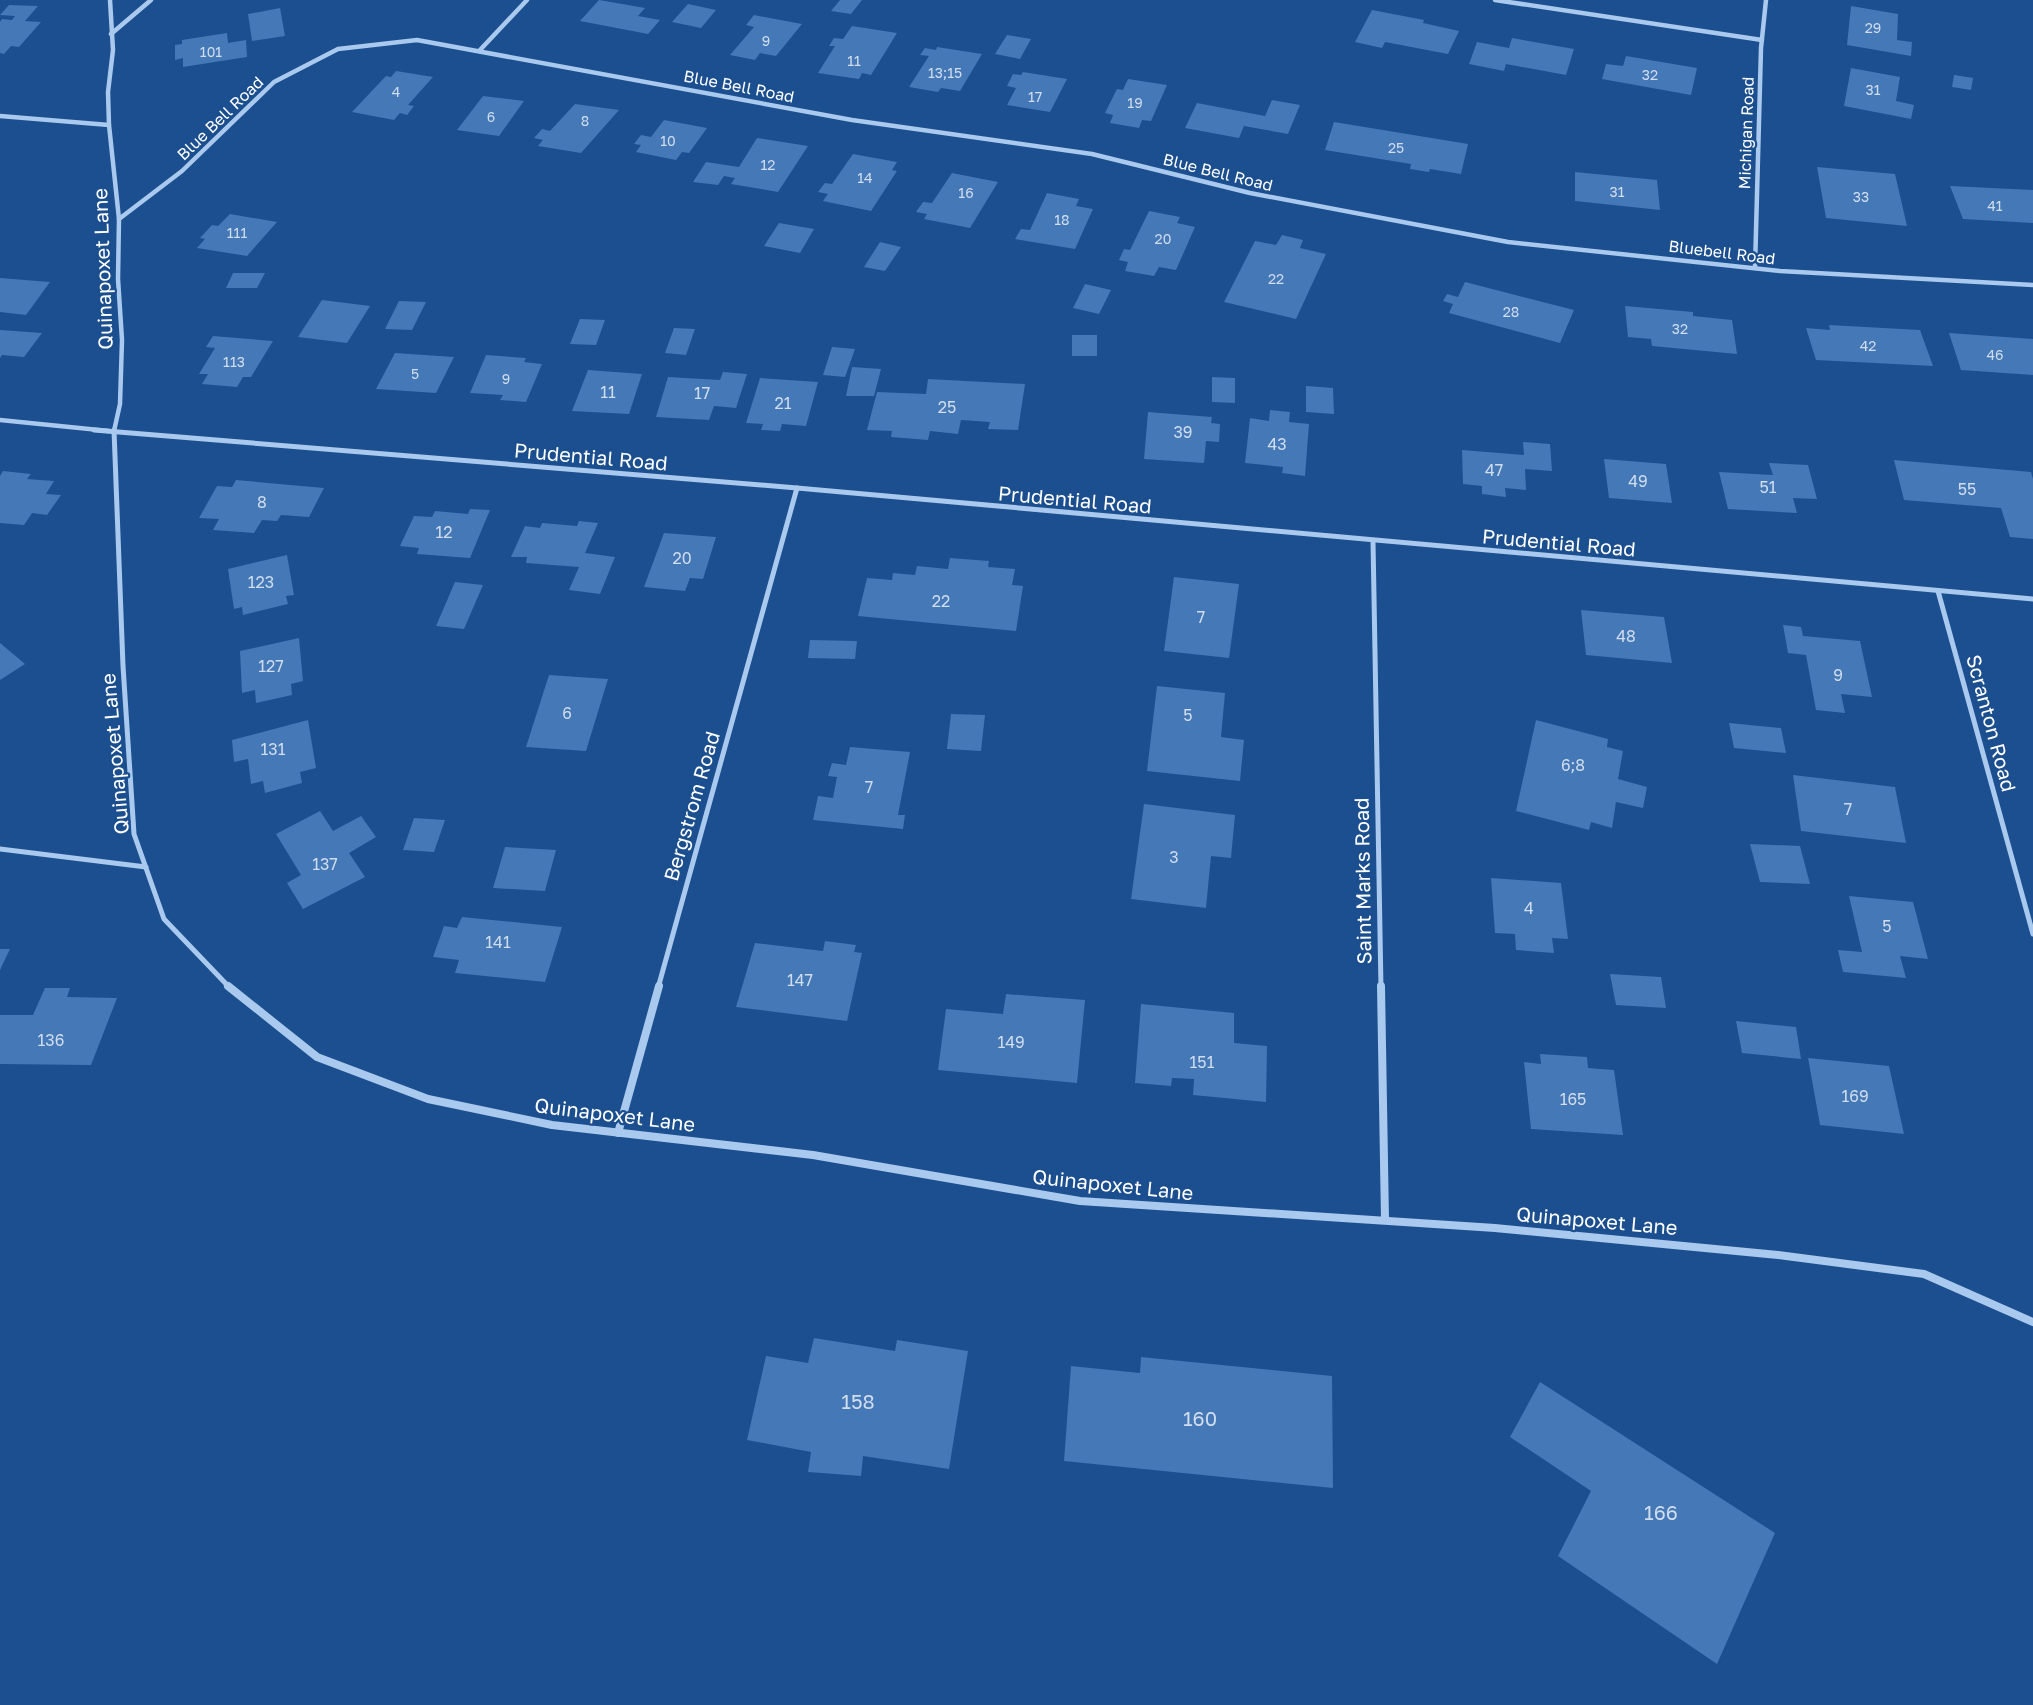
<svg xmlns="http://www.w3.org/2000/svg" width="2033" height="1705" font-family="'Golos Text',sans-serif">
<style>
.building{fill:#4478b7}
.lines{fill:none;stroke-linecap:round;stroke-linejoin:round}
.street-far2{stroke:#a9c9ee;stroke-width:4.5}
.street-far1{stroke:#a9c9ee;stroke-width:5}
.street{stroke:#a9c9ee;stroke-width:8}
.labels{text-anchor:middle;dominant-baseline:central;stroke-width:4.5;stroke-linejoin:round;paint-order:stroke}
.far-number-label{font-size:14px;fill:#d0dded}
.far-street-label{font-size:16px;fill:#fff;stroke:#1b4f8f}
.number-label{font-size:16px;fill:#d0dded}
.street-label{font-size:20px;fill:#fff;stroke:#1b4f8f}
.near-number-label{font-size:20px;fill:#d0dded}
</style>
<rect width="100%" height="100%" fill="#1b4f8f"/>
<g class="building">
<path d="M599,0l46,8 -7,8 22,4 -12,14 -68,-13z"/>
<path d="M840,0h22l-11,14 -20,-3z"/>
<path d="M688,4l28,6 -15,18 -29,-6z"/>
<path d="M9,5l29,1 -13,15 16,1 -22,25 -8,-1 -7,8 -4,-1v-31l2,-3 10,1 3,-4 -15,-1z"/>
<path d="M1851,6l47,8 -1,26 15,2 -1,14 -64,-11z"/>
<path d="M280,8l5,28 -33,5 -4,-27z"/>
<path d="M1372,10l52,10 -1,3 36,8 -11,23 -63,-12 -3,6 -27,-6z"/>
<path d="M754,15l48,9 -26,32 -16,-3 -5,7 -25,-5 24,-28 -8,-2z"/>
<path d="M852,26l45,7 -26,42 -9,-2 -3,6 -41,-6 17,-27h-6l5,-8 9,1z"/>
<path d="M227,33l1,10 18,-3 1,17 -64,10v-9l-8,2v-15l7,-1v-4z"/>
<path d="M1007,35l24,4 -11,20 -25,-5z"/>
<path d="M1512,38l62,11 -8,26 -60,-11 -2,7 -35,-7 8,-22 32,6z"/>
<path d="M937,47l45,7 -22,37 -19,-3 -3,4 -29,-5 20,-31 -9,-1 5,-7 11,2z"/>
<path d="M1626,56l71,12 -6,27 -89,-16 4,-15 17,2z"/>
<path d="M1851,68l49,9 -4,24 18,4 -3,14 -67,-13z"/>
<path d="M396,71l37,6 -25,28 6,1 -7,9 -7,-2 -6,7 -42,-8 34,-36 5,1z"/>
<path d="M1023,72l44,7 -17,33 -43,-7 9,-17 -9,-2 6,-12 8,1z"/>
<path d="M1954,75l19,3 -2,12 -19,-3z"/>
<path d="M1128,79l39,6 -16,36 -9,-1 -3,8 -29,-5 3,-8 -8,-2 12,-24 6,1z"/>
<path d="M483,96l41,5 -25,35 -42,-6z"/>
<path d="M1272,100l28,5 -12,29 -44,-8 -5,12 -54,-10 12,-25 68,13z"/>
<path d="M575,104l44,6 -38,43 -43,-7 5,-6 -9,-2 8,-9 8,2z"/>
<path d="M664,120l43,8 -18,25 -7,-1 -6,8 -40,-8 5,-7 -7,-1 7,-9 10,2z"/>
<path d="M1334,122l134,22 -7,30 -31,-5 -1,3 -19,-3 1,-5 -86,-14z"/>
<path d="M757,138l51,8 -30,46 -47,-8 4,-6 -11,-2 -6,9 -25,-3 13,-20 33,5z"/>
<path d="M853,154l44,8 -5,8 5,1 -26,40 -48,-10 5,-7 -10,-2 7,-9 7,1z"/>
<path d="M1817,167l78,7 12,52 -81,-8z"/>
<path d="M1575,172l82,8 3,30 -85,-9z"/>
<path d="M952,173l46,9 -28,46 -46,-9 3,-5 -11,-2 7,-10 9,1z"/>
<path d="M1950,186l83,4v33l-70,-4z"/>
<path d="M1047,193l32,6 -3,7 17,3 -18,40 -60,-10 6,-10 9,1z"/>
<path d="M1149,211l31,6 -3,6 18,4 -19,43 -17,-3 -5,9 -29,-5 3,-9 -9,-2 5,-11 6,1z"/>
<path d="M230,214l47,8 -30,34 -50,-8 8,-9 -5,-1 12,-13 6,1z"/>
<path d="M779,223l35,6 -14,24 -36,-7z"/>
<path d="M1282,235l21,5 -3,8 26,6 -30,65 -72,-17 31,-61 21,4z"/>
<path d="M880,242l21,5 -16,24 -21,-4z"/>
<path d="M233,273h32l-8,15h-31z"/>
<path d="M0,278l50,4 -24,33 -26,-3z"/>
<path d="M1465,282l109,28 -14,33 -111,-30 4,-9 -10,-3 4,-7 11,3z"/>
<path d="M1085,284l26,6 -12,24 -26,-6z"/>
<path d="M322,300l48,6 -23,37 -49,-6z"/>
<path d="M399,301l27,1 -14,28 -27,-1z"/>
<path d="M1625,306l68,6v4l39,4 5,34 -85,-8 -1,-7 -23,-2z"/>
<path d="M580,319l25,1 -9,25 -26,-1z"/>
<path d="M1829,325l91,5 13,36 -117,-6 -10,-32 24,2z"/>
<path d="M674,328l21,1 -9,26 -21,-2z"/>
<path d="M0,330l42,3 -18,24 -22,-2 -2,3z"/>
<path d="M1949,333l84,6v36l-72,-5z"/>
<rect x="1072" y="335" width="25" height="21"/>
<path d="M213,336l60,5 -22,36h-8l-6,10 -35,-3 6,-10h-9l16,-26 -9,-1z"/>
<path d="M832,347l23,2 -10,28 -22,-2z"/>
<path d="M395,353l59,4 -18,36 -60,-4z"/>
<path d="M486,355l40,3 -2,4 18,2 -16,38 -26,-2 3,-5 -33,-2z"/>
<path d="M852,367l29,2 -7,27h-28z"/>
<path d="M588,370l54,4 -13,40 -57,-3z"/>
<path d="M723,372l24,2 -11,34 -22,-2 -5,14 -53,-3 12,-40 52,3z"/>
<path d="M1212,377l23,1v25l-23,-1z"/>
<path d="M760,378l58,4 -12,44 -24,-2 -2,7 -19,-1 2,-6 -17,-1z"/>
<path d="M928,379l97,5 -7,46 -30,-1 2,-7 -29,-2 -3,14 -28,-3 -2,9 -37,-3 1,-6 -25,-1 10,-38 49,2z"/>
<path d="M1306,386l27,2 1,26 -28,-2z"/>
<path d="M1270,410l20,2 -1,10 20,2 -4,52 -23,-3 1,-6 -38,-4 5,-45 19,3z"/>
<path d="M1148,412l64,5 -1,6 9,1 -1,18 -13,-1 -2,22 -60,-4z"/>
<path d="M1523,442l27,2 2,27 -27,-2 1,21 -21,-2 1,9 -24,-3v-8l-19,-2 -1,-34 62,5z"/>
<path d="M1604,459l62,5 6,39 -63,-5z"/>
<path d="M1894,460l137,12 2,7v60l-23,-2 -9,-29 -97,-8z"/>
<path d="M1769,463l39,2 9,34 -24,-1 4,15 -69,-4 -9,-37 54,3z"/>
<path d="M3,471l28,3 -4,5 27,2 -8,13 15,1 -14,20 -15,-2 -8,12 -24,-2v-47z"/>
<path d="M236,480l88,8 -15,29 -28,-2 -4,6 -15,-1 -8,13 -41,-3 6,-11 -20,-1 18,-32 15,1z"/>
<path d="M470,509l20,1 -20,48 -53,-4 2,-6 -19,-2 14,-30 18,1 3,-6 33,3z"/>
<path d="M579,521l19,2 -13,30 30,4 -15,37 -31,-4 10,-23 -53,-4 1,-6h-16l14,-31 15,2 2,-5 35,3z"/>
<path d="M664,533l52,4 -13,42 -13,-1 -5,13 -41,-4z"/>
<path d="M287,555l7,40 -8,1 2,8 -45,11 -1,-8 -8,2 -6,-40z"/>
<path d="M950,558l39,3 -1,6 27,2 -3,16 11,1 -7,45 -158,-15 9,-38 25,2 1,-7 22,2 2,-9 31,3z"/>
<path d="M1174,577l65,7 -10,74 -65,-7z"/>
<path d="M455,582l28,3 -19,44 -28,-3z"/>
<path d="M1581,610l83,7 8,46 -86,-8z"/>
<path d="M1783,625l18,2 2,9 57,5 12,56 -31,-3 4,19 -29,-3 -10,-55 -18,-2z"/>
<path d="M299,638l4,43 -12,3 1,11 -36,8 -1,-13 -13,3 -2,-42z"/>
<path d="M810,640l47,1 -2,18 -47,-1z"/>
<path d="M0,643l25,21 -25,16z"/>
<path d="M549,675l59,4 -22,72 -60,-4z"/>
<path d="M1157,686l68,7 -4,44 23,3 -4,41 -93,-10z"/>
<path d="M951,714l34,1 -4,36 -34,-2z"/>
<path d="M308,720l8,48 -16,4 2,11 -37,10 -2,-12 -12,3 -3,-25 -14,3 -2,-22z"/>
<path d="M1536,720l72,19 -1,8 16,4 -5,28 29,8 -4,21 -27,-6 -4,26 -21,-6 -2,8 -73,-19z"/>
<path d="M1729,723l52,5 5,25 -52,-5z"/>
<path d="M850,747l60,5 -12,63h7l-2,14 -90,-9 5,-24 15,2 4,-21 -9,-1 4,-13 14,2z"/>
<path d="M1793,775l102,12 11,56 -105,-12z"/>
<path d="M1144,804l91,11 -4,43 -20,-2 -5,52 -75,-9z"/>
<path d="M320,811l13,20 28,-15 15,21 -27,16 16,24 -62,32 -16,-26 14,-8 -25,-41z"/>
<path d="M414,818l31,2 -11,32 -31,-2z"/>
<path d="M1750,844l50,2 10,38 -50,-2z"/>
<path d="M505,847l51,3 -11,41 -52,-3z"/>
<path d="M1491,878l70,5 7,56 -16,-1 2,15 -38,-3 -1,-16 -20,-1z"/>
<path d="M1849,896l64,6 15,57 -28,-3 6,22 -63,-6 -5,-22 24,2z"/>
<path d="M462,917l100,10 -17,55 -90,-9 4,-13 -26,-3 11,-31 13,2z"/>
<path d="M825,941l31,4 -2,7 8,1 -15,68 -111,-14 19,-64 68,8z"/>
<path d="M0,949h10l-10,21z"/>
<path d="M1610,974l51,3 5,31 -50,-3z"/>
<path d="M45,988h25l-3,9 50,1 -26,67 -91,-1v-49h33z"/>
<path d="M1006,994l79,6 -8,83 -139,-13 8,-61 57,5z"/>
<path d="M1141,1004l93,9v30l33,3 -1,56 -73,-7 1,-16 -22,-1 -1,8 -36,-3z"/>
<path d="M1736,1021l60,6 5,32 -59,-6z"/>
<path d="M1540,1054l47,3 1,11 26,2 9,65 -92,-6 -7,-67 17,2z"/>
<path d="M1808,1058l81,8 15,68 -84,-9z"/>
<path d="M814,1338l81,13 2,-11 71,11 -19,118 -86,-13 -2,20 -53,-4 3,-20 -64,-12 19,-84 42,7z"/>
<path d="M1141,1357l191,19 1,112 -269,-27 7,-95 69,7z"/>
<path d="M1540,1382l235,151 -58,131 -159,-108 33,-65 -81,-54z"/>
</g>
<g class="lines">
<g class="street-far2">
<path d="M110,0l3,50 -5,42 1,33 10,94 -1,60 4,61 -2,64 -6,27"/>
<path d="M1495,0l267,40"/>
<path d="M111,34l40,-34"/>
<path d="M480,50l47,-50"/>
<path d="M0,116l109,9"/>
<path d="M119,219l63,-48 92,-89 64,-33 79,-9 435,80 240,34 158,39 258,49 272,29 253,14"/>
<path d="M1755,268l6,-220 5,-48"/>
<path d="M0,420l109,11"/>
</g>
<g class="street-far1">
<path d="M94,430l703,58 1236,111"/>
<path d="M114,430l9,236 11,168 30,85 66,69"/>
<path d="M1373,541l8,447"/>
<path d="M1938,591l95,343"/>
<path d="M0,849l146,18"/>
<path d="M658,988l139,-500"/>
</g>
<g class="street">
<path d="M228,986l89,71 111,42 124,26 261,30 267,46 415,27 283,27 146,19 109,48"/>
<path d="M1381,986l4,234"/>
<path d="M618,1133l41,-147"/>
</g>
</g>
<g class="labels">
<g class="far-number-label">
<text x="1873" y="27">29</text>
<text x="766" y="40">9</text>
<text x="211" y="51">101</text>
<text x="854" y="60">11</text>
<text x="945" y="72">13;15</text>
<text x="1650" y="74">32</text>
<text x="1873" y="89">31</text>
<text x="396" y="91">4</text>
<text x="1035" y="96">17</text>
<text x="1135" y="102">19</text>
<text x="491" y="116">6</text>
<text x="585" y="120">8</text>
<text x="668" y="140">10</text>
<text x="1396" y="147">25</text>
<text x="768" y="164">12</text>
<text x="865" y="177">14</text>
<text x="1617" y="191">31</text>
<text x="966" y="192">16</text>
<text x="1861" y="196">33</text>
<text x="1995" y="205">41</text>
<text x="1062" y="219">18</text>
<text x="237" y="232">111</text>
<text x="1163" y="238">20</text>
<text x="1276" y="278">22</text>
<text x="1511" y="311">28</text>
<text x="1680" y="328">32</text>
<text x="1868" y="345">42</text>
<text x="1995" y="354">46</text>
<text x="234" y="361">113</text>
<text x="415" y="373">5</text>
<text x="506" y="378">9</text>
</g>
<g class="far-street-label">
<text transform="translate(739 86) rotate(11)">Blue Bell Road</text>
<text transform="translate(220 118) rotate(-44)">Blue Bell Road</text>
<text transform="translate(1746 133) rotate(-88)">Michigan Road</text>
<text transform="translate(1218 172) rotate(14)">Blue Bell Road</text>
<text transform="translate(1722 252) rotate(7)">Bluebell Road</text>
</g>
<g class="number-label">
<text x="608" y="392">11</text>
<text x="702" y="393">17</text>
<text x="783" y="403">21</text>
<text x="947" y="407">25</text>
<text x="1183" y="432">39</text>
<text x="1277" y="444">43</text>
<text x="1494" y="470">47</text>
<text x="1638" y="481">49</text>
<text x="1768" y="487">51</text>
<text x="1967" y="489">55</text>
<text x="262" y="502">8</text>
<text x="444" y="532">12</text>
<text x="682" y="558">20</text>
<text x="261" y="582">123</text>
<text x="941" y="601">22</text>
<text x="1201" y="617">7</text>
<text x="1626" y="636">48</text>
<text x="271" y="666">127</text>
<text x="1838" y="675">9</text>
<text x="567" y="713">6</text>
<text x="1188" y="715">5</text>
<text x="273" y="749">131</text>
<text x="1573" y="765">6;8</text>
<text x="869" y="787">7</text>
<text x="1848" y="809">7</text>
<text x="1174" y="857">3</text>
<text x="325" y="864">137</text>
<text x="1529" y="908">4</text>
<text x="1887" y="926">5</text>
<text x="498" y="942">141</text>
<text x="800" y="980">147</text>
<text x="51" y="1040">136</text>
<text x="1011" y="1042">149</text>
<text x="1202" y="1062">151</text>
<text x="1855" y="1096">169</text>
<text x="1573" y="1099">165</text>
</g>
<g class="street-label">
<text transform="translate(102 269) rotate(-92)">Quinapoxet Lane</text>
<text transform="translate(591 456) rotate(5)">Prudential Road</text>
<text transform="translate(1075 499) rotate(5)">Prudential Road</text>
<text transform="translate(1559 542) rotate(5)">Prudential Road</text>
<text transform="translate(1992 723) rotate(75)">Scranton Road</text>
<text transform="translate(114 754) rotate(-95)">Quinapoxet Lane</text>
<text transform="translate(691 806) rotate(-74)">Bergstrom Road</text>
<text transform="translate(1362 881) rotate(-91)">Saint Marks Road</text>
<text transform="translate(615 1114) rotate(7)">Quinapoxet Lane</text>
<text transform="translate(1113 1184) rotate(6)">Quinapoxet Lane</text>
<text transform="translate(1597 1220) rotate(5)">Quinapoxet Lane</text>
</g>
<g class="near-number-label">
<text x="858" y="1401">158</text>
<text x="1200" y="1418">160</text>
<text x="1661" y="1512">166</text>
</g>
</g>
</svg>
